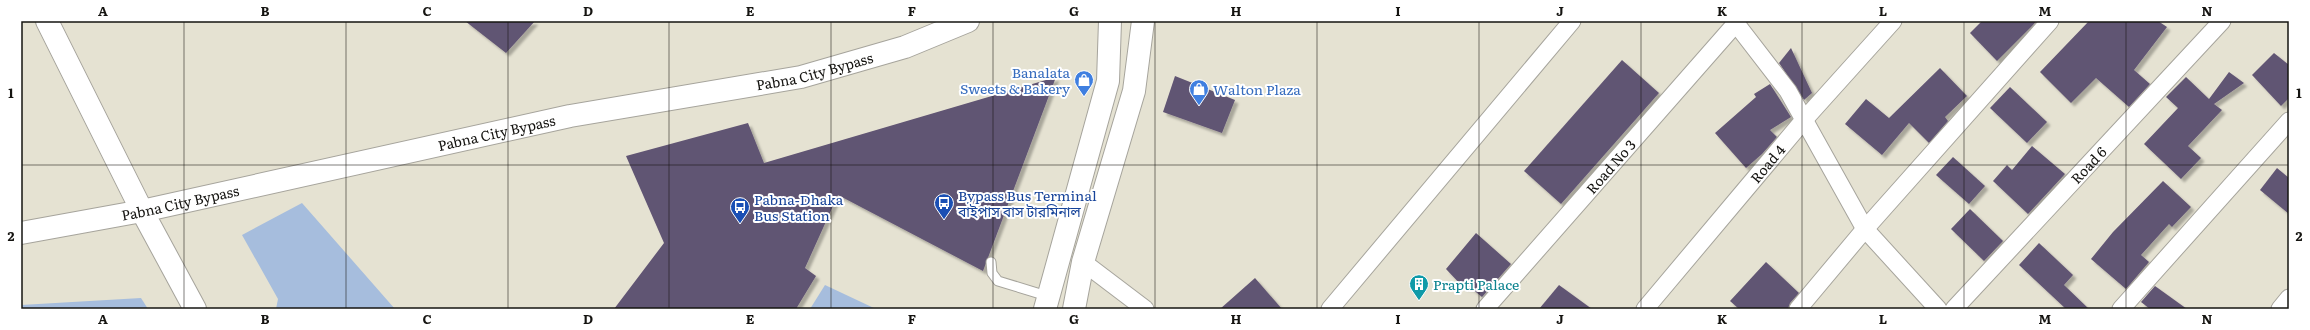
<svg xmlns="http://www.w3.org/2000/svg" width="2310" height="330" font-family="Literata,'Noto Sans Bengali',serif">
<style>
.built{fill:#e5e2d2}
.water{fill:#a6bddd}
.building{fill:#615473;filter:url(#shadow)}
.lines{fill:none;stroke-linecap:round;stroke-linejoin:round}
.lane-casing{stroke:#a6a49c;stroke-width:11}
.street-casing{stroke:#a6a49c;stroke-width:19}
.secondary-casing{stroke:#a6a49c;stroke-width:24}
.highway-casing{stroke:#a6a49c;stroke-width:24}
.lane{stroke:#fff;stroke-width:9}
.street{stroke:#fff;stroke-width:17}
.secondary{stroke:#fff;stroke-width:22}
.highway{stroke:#fff;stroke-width:22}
.grid{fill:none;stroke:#151411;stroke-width:1;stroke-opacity:0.55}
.labels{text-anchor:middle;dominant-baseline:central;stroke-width:4;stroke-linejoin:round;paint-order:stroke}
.street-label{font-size:14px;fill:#151411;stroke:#fff}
.shop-label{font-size:14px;fill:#366cbe;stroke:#fff;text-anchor:end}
.transit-label{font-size:14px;fill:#164399;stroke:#fff;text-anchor:start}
.culture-label{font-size:14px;fill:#0d838f;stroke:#fff;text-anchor:start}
.neatline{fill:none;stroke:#151411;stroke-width:1.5}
.grid-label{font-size:13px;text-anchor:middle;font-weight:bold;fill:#151411}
</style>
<defs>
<filter id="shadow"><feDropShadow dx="3.5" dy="3.5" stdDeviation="1" flood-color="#0004"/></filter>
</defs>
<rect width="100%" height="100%" fill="#edebe3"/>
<rect class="built" x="21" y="21" width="2268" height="288"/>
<g class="water">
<path d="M302,203l93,106h-119l2,-10 -36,-64z"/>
<path d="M825,285l51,24h-66z"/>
<path d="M141,298l7,11h-127v-4z"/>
</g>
<g class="building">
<path d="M465,21h70l-29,32z"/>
<path d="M1982,21h55l-40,40 -27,-28z"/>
<path d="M2089,21h69l9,6 -33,43 16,14 -21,23 -33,-29 -25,25 -31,-31z"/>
<path d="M1791,48l21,45 -8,7 -25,-37z"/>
<path d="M2274,53l15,12v33l-8,8 -29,-31z"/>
<path d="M1622,60l37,33 -98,111 -37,-33z"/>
<path d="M1940,68l27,28 -22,21 3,4 -19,22 -20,-20 -27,32 -37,-31 21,-25 23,19z"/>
<path d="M2229,72l15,11 -30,21 8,6 -34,36 13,12 -20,21 -37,-35 34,-36 -12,-11 20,-20 23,22z"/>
<path d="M1175,76l60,24 -13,33 -59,-21z"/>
<path d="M1056,77l-73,194 -145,-76 -33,73 11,8 -20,33h-182l50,-66 -38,-87 122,-33 16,40z"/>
<path d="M1770,84l21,33 -21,13 7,7 -15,17 -16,14 -31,-35 41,-36 -2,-3z"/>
<path d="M2010,87l37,35 -20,21 -37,-35z"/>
<path d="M2032,146l33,28 -37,40 -35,-33 14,-16 5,5z"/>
<path d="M1953,157l32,29 -16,18 -33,-29z"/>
<path d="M2277,168l12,10v36l-29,-24z"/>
<path d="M2163,181l28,26 -19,20 -3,-3 -28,31 8,7 -23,27 -35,-30 22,-27z"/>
<path d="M1970,209l33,32 -19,20 -33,-32z"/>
<path d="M1476,233l35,31 -29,33 -11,-9 -8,-1 -17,-18z"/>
<path d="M2039,243l34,32 -9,10 25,24h-23l-47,-44z"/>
<path d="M1766,262l33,31 -9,10 -2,6h-49l-9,-8z"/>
<path d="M1255,278l27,31h-62z"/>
<path d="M1559,285l33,24h-53z"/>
<path d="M2155,286l32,23h-37l-9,-7z"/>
</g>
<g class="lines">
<g class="lane-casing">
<path id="lane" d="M991,262l1,11 6,8 49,15"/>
</g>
<g class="street-casing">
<g id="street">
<path d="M1734,21l54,70 77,138 73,80"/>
<path d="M1083,262l62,47"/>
<path d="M1330,309l242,-288"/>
<path id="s1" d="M1485,309l253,-288"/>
<path id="s2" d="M1645,309l158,-188 90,-100"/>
<path d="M1798,309l67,-80 185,-208"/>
<path id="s3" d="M1954,309l268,-288"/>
<path d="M2121,309l168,-188"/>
<path d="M2280,309l9,-11"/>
</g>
</g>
<g class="secondary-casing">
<path id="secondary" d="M47,21l95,190 53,98"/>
</g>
<g class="highway-casing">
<g id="highway">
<path id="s4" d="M21,233l121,-22 428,-95 231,-39 104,-30 63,-26"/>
<path d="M1045,309l63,-228 2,-60"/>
<path d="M1074,309l9,-47 51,-171 9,-70"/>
</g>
</g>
<use href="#lane" class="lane"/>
<use href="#street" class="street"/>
<use href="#secondary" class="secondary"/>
<use href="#highway" class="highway"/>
</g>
<path class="grid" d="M184,21v288M346,21v288M508,21v288M669,21v288M831,21v288M993,21v288M1155,21v288M1317,21v288M1479,21v288M1641,21v288M1802,21v288M1964,21v288M2126,21v288M21,165h2268"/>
<defs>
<g id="shop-pin" transform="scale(1)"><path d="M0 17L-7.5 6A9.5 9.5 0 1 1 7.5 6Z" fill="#3f7fe0" stroke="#fff"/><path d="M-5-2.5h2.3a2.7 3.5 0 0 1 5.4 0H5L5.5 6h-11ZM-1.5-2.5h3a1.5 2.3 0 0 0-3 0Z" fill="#fff"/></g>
<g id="bus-pin" transform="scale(1)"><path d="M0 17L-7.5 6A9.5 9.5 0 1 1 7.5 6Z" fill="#1a4fb4" stroke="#fff"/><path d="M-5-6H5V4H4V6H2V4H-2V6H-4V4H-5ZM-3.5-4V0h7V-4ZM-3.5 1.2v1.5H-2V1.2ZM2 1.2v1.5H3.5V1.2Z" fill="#fff"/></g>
<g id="building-pin" transform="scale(1)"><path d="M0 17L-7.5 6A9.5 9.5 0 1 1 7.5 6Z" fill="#0f9aa8" stroke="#fff"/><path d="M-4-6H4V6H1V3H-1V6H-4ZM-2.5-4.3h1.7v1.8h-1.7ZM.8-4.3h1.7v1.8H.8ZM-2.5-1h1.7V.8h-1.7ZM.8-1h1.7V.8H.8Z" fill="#fff"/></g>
</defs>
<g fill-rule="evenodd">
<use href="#shop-pin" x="1084" y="80"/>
<use href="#shop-pin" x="1199" y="89"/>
<use href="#bus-pin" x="944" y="203"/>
<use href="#bus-pin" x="740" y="207"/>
<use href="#building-pin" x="1419" y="284"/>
</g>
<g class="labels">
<g class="street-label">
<text stroke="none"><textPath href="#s4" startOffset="810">Pabna City Bypass</textPath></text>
<text stroke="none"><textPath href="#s4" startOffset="486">Pabna City Bypass</textPath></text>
<text stroke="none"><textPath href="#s2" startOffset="190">Road 4</textPath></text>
<text stroke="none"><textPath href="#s3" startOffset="197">Road 6</textPath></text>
<text stroke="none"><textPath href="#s1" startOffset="190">Road No 3</textPath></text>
<text stroke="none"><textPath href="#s4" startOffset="162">Pabna City Bypass</textPath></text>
</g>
<g class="shop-label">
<text x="1070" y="72">Banalata<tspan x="1070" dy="16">Sweets &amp; Bakery</tspan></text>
<text x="1213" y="89" text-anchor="start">Walton Plaza</text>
</g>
<g class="transit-label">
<text x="958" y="195">Bypass Bus Terminal<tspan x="958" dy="16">বাইপাস বাস টারমিনাল</tspan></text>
<text x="754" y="199">Pabna-Dhaka<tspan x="754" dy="16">Bus Station</tspan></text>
</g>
<g class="culture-label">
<text x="1433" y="284">Prapti Palace</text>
</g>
</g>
<rect width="2310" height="330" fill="none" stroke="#ffffff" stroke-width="44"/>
<rect x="22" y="22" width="2266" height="286" class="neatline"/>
<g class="grid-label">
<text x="103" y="16">A</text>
<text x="265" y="16">B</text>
<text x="427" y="16">C</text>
<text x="588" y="16">D</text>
<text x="750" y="16">E</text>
<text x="912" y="16">F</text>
<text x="1074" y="16">G</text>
<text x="1236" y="16">H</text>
<text x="1398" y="16">I</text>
<text x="1560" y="16">J</text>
<text x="1722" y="16">K</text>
<text x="1883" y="16">L</text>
<text x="2045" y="16">M</text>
<text x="2207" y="16">N</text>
<text x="11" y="98">1</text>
<text x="2299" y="98">1</text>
<text x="11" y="241">2</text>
<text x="2299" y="241">2</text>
<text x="103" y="324">A</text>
<text x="265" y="324">B</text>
<text x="427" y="324">C</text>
<text x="588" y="324">D</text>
<text x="750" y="324">E</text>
<text x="912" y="324">F</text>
<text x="1074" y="324">G</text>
<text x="1236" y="324">H</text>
<text x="1398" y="324">I</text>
<text x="1560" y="324">J</text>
<text x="1722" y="324">K</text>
<text x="1883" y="324">L</text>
<text x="2045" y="324">M</text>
<text x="2207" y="324">N</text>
</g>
</svg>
